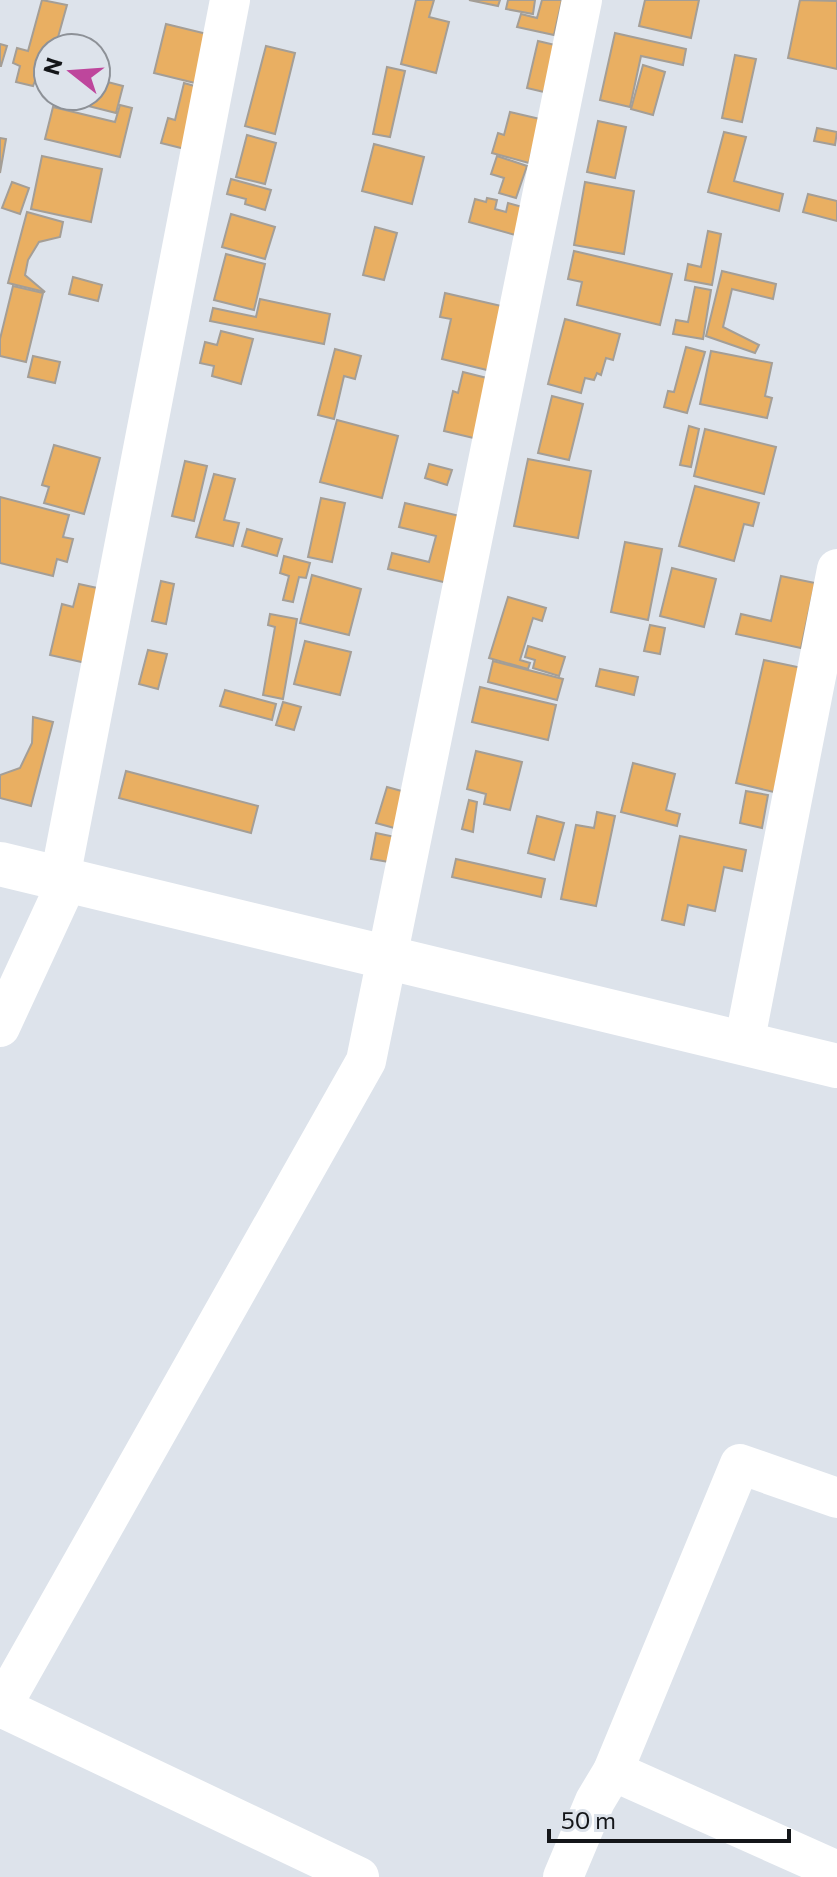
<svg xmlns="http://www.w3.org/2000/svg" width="837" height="1877" font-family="Commissioner,sans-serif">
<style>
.building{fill:#e9af62;stroke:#a49e96;stroke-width:2}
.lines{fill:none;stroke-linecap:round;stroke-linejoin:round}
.minor{stroke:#fff;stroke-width:40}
.major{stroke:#fff;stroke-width:44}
</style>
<rect width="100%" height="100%" fill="#dde3eb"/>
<g class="building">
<path d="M42,0l25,5 -12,43h-7l-2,36 -11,-3 -2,5 -17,-4 4,-16 -7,-3 4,-15 11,3z"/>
<path d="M416,0h18l-5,17 20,5 -13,51 -35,-9z"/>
<path d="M469,0h31l-2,6z"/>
<path d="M508,0h27l-2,14 -27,-5z"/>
<path d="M542,0h20l-8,35 -37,-8 4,-13 16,4z"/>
<path d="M645,0h54l-8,38 -52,-12z"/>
<path d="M800,0l37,1v68l-49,-11z"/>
<path d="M166,24l41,10 -12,49 -41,-10z"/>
<path d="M615,33l71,16 -3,16 -42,-9 -11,51 -30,-7z"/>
<path d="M538,41l17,4 -11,47 -17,-4z"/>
<path d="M0,44l7,2 -6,20h-1z"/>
<path d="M266,46l29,7 -20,81 -30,-8z"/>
<path d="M735,55l21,4 -14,63 -20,-4z"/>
<path d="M643,65l22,7 -12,43 -22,-6z"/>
<path d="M387,67l18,4 -15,66 -17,-3z"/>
<path d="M96,79l27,7 -7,27 -67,-17h47z"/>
<path d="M184,83l21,6 -16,61 -28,-7 7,-25 7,2z"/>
<path d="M120,105l12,3 -12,49 -75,-18 8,-32 62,15z"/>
<path d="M510,112l30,7 -11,44 -37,-10 6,-20 6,2z"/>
<path d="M598,121l28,6 -11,51 -28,-6z"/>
<path d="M817,128l20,4 -2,13 -21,-4z"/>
<path d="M724,132l22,5 -12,44 49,13 -4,17 -71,-19z"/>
<path d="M247,135l29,8 -11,41 -29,-7z"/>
<path d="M0,138l6,1 -6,34z"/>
<path d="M374,144l50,13 -12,47 -50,-13z"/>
<path d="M42,156l60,13 -11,53 -60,-13z"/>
<path d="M497,156l30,10 -11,32 -17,-5 5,-15 -13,-4z"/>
<path d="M231,179l40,11 -6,20 -20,-6 1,-5 -19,-5z"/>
<path d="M12,182l17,6 -9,26 -18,-6z"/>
<path d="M585,182l49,9 -10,63 -50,-9z"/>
<path d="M808,194l29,7v20l-34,-9z"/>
<path d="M487,198l10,2 -2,9 11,3 2,-9 25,7 -7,28 -57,-16 6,-23 11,3z"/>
<path d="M27,212l36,10 -3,15 -21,5 -11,18 -3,15 20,17 -37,-9z"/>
<path d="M231,214l44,13 -10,32 -43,-12z"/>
<path d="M375,227l22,6 -13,47 -21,-5z"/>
<path d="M708,231l13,3 -9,51 -27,-5 3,-16 13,3z"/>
<path d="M574,251l98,23 -12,51 -83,-20 5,-23 -14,-3z"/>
<path d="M226,254l39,10 -11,46 -40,-10z"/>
<path d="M722,271l54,13 -3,15 -41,-10 -9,38 36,18 -4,8 -49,-17z"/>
<path d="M73,277l29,8 -4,16 -29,-7z"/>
<path d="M13,286l30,7 -17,69 -26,-6v-17z"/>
<path d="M695,287l16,3 -8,49 -30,-5 3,-14 12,2z"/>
<path d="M445,293l65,15 -15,64 -53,-13 9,-40 -11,-2z"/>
<path d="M260,299l70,15 -6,30 -114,-23 3,-13 43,9z"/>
<path d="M565,319l55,15 -7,26 -7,-2 -5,17 -4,-2 -3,7 -9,-2 -4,15 -33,-9z"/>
<path d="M221,331l32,8 -12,45 -29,-8 2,-10 -14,-3 5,-21 12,3z"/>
<path d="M686,347l19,5 -18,61 -23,-6 4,-16 6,1z"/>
<path d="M335,349l26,7 -6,23 -11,-3 -10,43 -16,-4z"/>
<path d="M711,351l61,12 -7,33 7,2 -5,20 -67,-14z"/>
<path d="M33,356l27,6 -5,21 -27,-6z"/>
<path d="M463,372l32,8 -13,60 -38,-9 9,-40 5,2z"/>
<path d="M552,396l31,8 -14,56 -31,-7z"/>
<path d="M337,420l61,16 -16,62 -62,-16z"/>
<path d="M689,426l10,3 -8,38 -11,-2z"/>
<path d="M705,429l71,18 -12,47 -70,-18z"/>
<path d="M54,445l46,13 -16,56 -40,-11 5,-16 -7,-2z"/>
<path d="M528,459l63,12 -13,67 -64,-12z"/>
<path d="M185,461l22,5 -13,55 -22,-5z"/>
<path d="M429,464l23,6 -5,15 -22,-7z"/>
<path d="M214,474l21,5 -11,41 15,3 -6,23 -37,-9z"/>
<path d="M695,486l64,17 -6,23 -9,-2 -10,37 -55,-15z"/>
<path d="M0,497l69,18 -6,22 10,2 -6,23 -10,-3 -4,17 -53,-13z"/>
<path d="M321,498l24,5 -13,59 -24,-5z"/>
<path d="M405,503l63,15 -16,66 -64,-15 4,-16 37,9 7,-26 -37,-9z"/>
<path d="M247,529l35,10 -5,17 -35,-10z"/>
<path d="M625,542l37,7 -14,71 -37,-8z"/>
<path d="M284,556l26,7 -4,15 -7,-1 -6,25 -10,-2 6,-24 -9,-3z"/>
<path d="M672,568l44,11 -12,48 -44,-11z"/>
<path d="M312,575l49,14 -12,46 -49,-12z"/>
<path d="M781,576l34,7 -14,65 -65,-14 5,-20 30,7z"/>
<path d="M161,581l13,3 -8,40 -14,-3z"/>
<path d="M79,584l23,5 -16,74 -36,-8 12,-51 11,3z"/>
<path d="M508,597l38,11 -4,13 -9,-3 -13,42 10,3 -2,6 -39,-11z"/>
<path d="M270,614l27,5 -14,80 -20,-4 12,-68 -7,-2z"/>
<path d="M650,625l15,3 -5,26 -16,-3z"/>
<path d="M305,641l46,11 -11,43 -46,-11z"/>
<path d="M528,646l37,11 -6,19 -26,-8 2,-8 -10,-3z"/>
<path d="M148,650l19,4 -9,35 -19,-5z"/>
<path d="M764,660l38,8 -28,124 -38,-9z"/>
<path d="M493,661l70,18 -6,21 -69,-18z"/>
<path d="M600,669l38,8 -4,18 -38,-9z"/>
<path d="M480,687l76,18 -8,35 -76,-18z"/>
<path d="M225,690l51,14 -4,16 -52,-14z"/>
<path d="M283,702l18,5 -7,23 -18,-5z"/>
<path d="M33,717l20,5 -22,84 -31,-8v-23l20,-7 12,-25z"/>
<path d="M476,751l46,11 -12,48 -26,-6 2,-10 -19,-5z"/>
<path d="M633,763l42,11 -9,36 14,4 -3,12 -56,-14z"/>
<path d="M126,771l132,35 -7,27 -132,-35z"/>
<path d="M387,787l22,6 -11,36 -22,-6z"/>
<path d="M746,791l22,4 -6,33 -22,-5z"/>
<path d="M469,800l8,2 -4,30 -11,-3z"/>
<path d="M597,812l18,4 -19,90 -35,-7 15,-74 18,3z"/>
<path d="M537,816l27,7 -10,37 -26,-7z"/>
<path d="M376,833l24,5 -5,25 -24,-4z"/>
<path d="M680,836l66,14 -4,21 -18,-4 -9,44 -27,-6 -4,20 -22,-5z"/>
<path d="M456,859l89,20 -4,18 -89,-20z"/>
</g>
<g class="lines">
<g class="minor">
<path d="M60,878l170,-878"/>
<path d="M0,1027l68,-147"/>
<path d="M744,1044l93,-475"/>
<path d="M1,1707l358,170"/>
<path d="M0,1709l366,-648 216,-1061"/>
<path d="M613,1771l224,100"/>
<path d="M563,1877l32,-76 18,-30 127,-307 97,34"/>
</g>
<path class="major" d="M0,864l837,202"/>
</g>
<g transform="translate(72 72) rotate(287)"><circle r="38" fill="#dde3eb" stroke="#8d9197" stroke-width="2"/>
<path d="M0-6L14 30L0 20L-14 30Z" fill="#be469c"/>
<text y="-12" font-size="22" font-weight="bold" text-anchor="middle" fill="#141619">N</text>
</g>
<path d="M549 1829v12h240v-12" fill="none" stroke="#141619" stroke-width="4"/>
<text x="561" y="1829" font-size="24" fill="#141619" stroke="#dde3eb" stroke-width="6" paint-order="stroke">50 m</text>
</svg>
